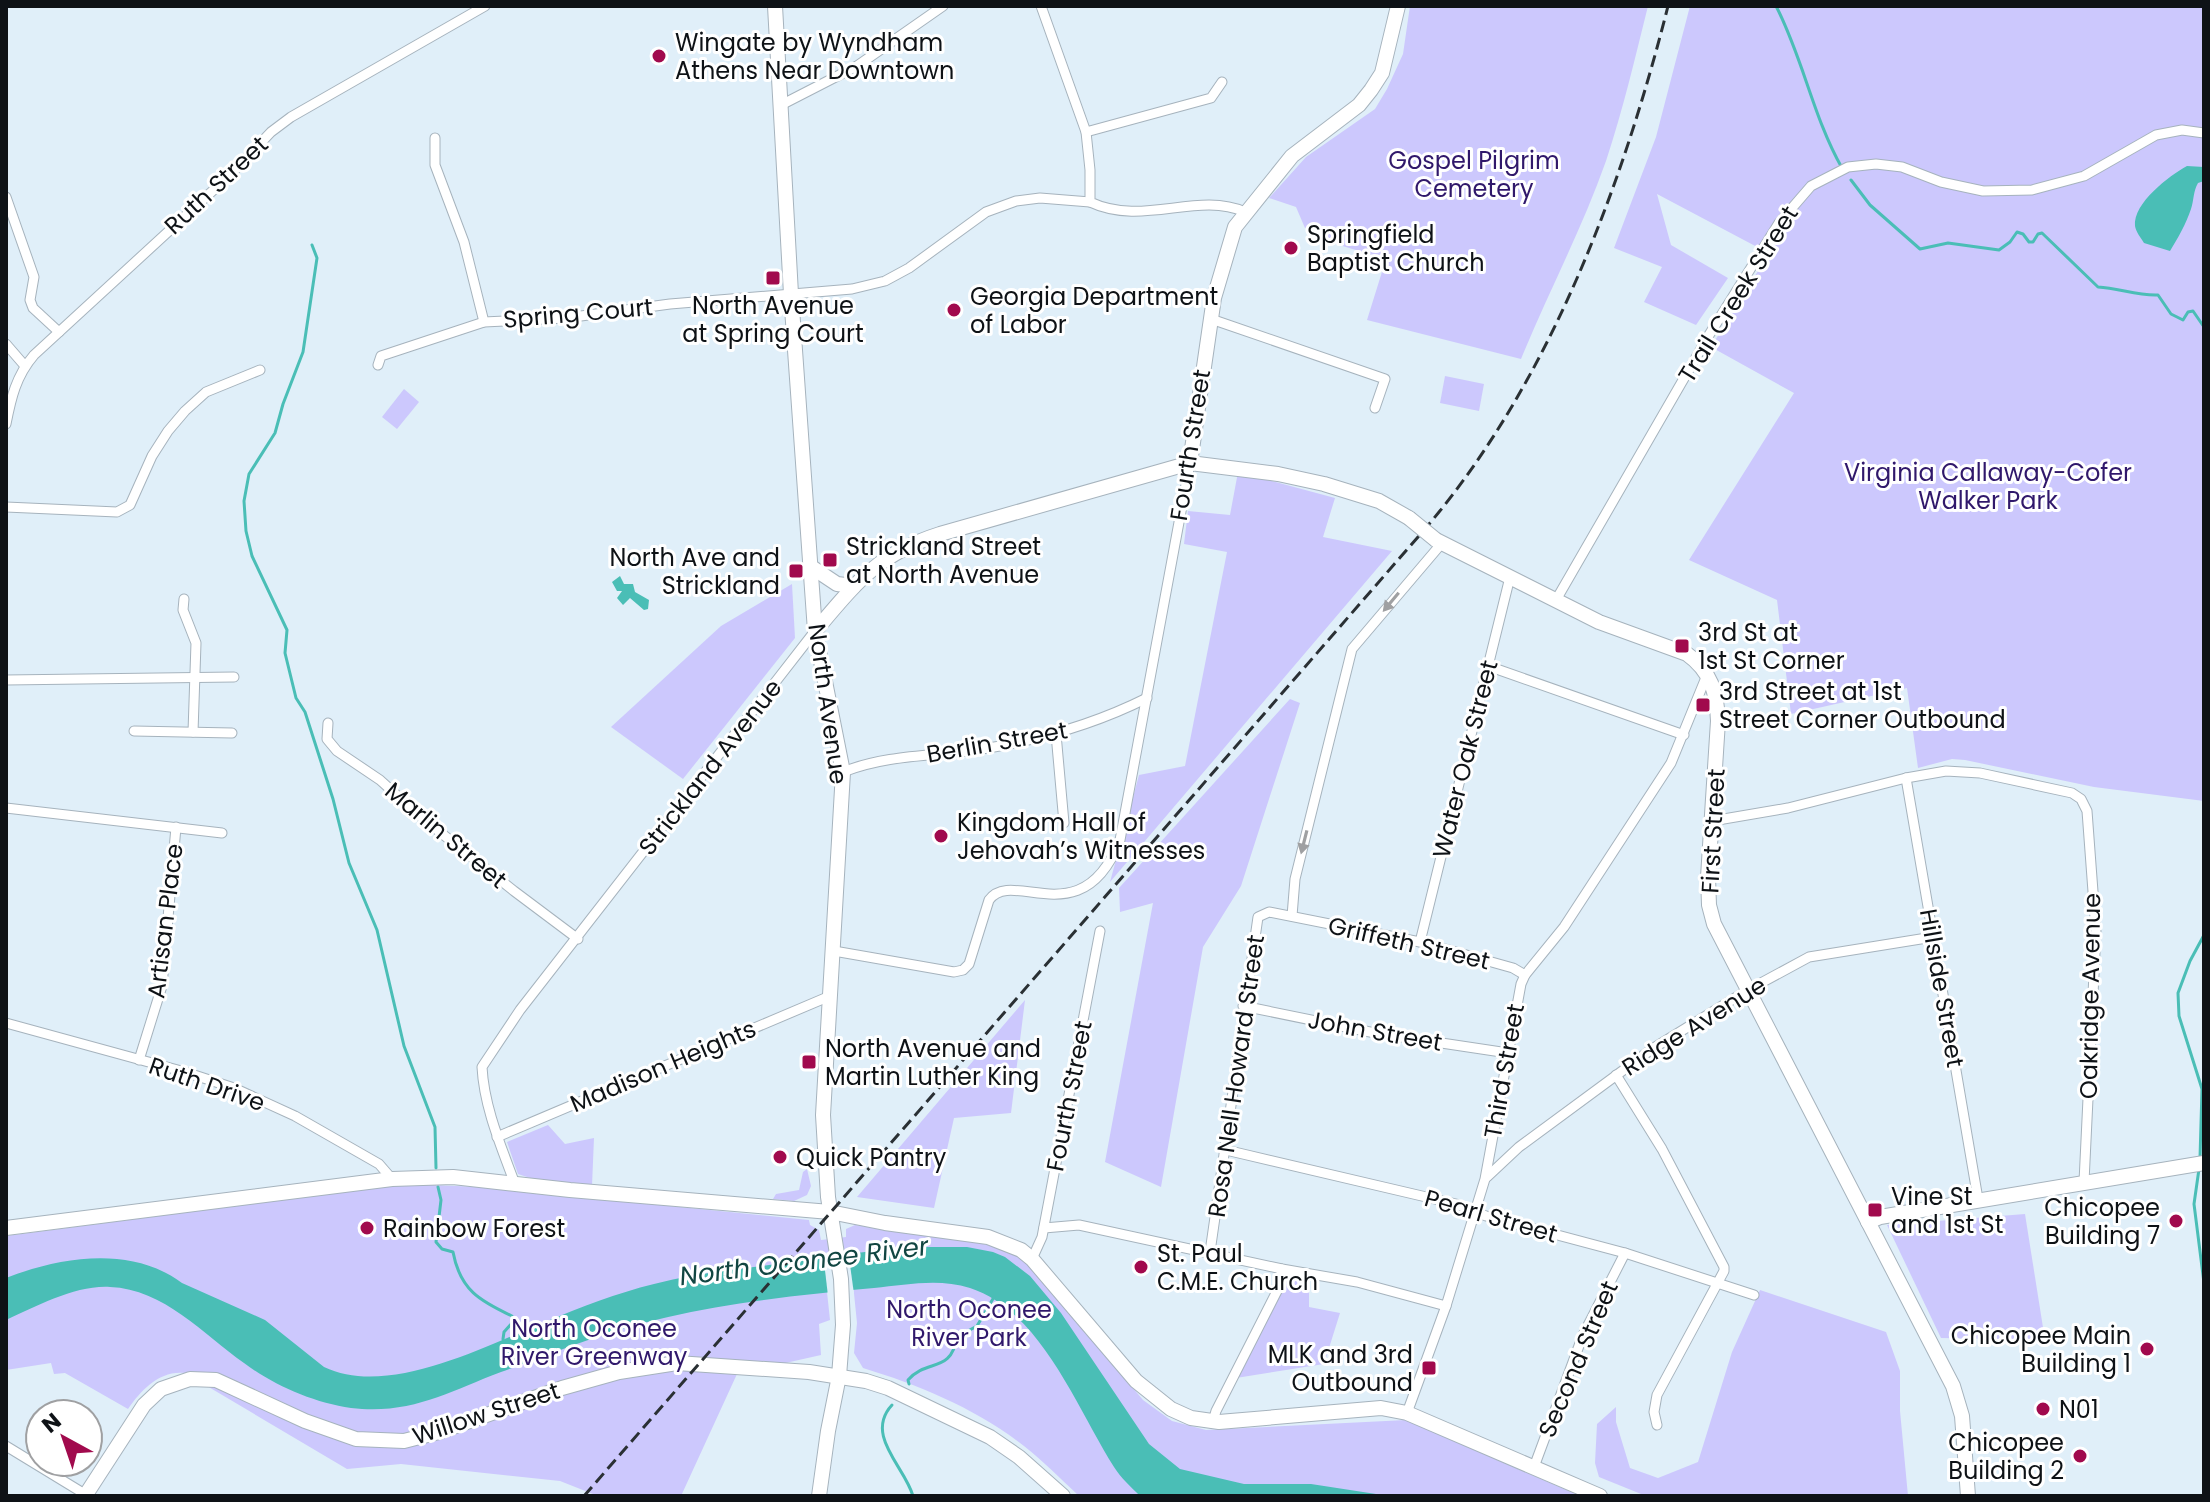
<svg xmlns="http://www.w3.org/2000/svg" width="2210" height="1502" font-family="Poppins,sans-serif">
<style>
.green{fill:#ccc8fd}
.water{fill:#4abeb6}
.pier{fill:#e0eff9}
.lines{fill:none;stroke-linecap:round;stroke-linejoin:round}
.stream{stroke:#4abeb6;stroke-width:3}
.street-casing{stroke:#a6b3bd;stroke-width:11}
.secondary-casing{stroke:#a6b3bd;stroke-width:16}
.street{stroke:#fff;stroke-width:9}
.secondary{stroke:#fff;stroke-width:14}
.rail{stroke:#2a3034;stroke-width:3;stroke-dasharray:12 6;stroke-linecap:butt}
.secondary-bridge-casing{stroke:#a6b3bd;stroke-width:16;stroke-linecap:butt}
.secondary-bridge{stroke:#fff;stroke-width:14}
.oneway{fill:#9fa0a2}
.poi-dot{fill:#a10a4d;stroke:#fff;stroke-width:3}
.labels{text-anchor:middle;dominant-baseline:central;stroke-width:6;stroke-linejoin:round;paint-order:stroke}
.poi-label{font-size:24px;fill:#0e1216;stroke:#fff;text-anchor:start}
.park-label{font-size:24px;fill:#30186b;stroke:#fff}
.street-label{font-size:24px;fill:#0e1216;stroke:#fff}
.water-label{font-size:26px;font-style:italic;fill:#124642;stroke:#fff}
</style>
<rect width="100%" height="100%" fill="#e0eff9"/>
<g class="green">
<path d="M1410,6h238c-13,52 -25,104 -42,155 -24,68 -58,132 -85,198l-154,-39 19,-61 -67,-20 -1,-8 -13,-3 -9,-21 -27,-9 37,-41 69,-48 12,-20 16,-35z"/>
<path d="M1690,6h514v795l-110,-14 -129,-27 -13,-1 -34,9 -11,-80 -116,26 -14,-114 -88,-40 105,-167 -83,-46 84,-136 -9,-6 -27,43 -102,-54 14,51 57,33 -32,47 -52,-23 18,-35 -48,-19 42,-111z"/>
<path d="M1445,376l39,8 -5,27 -39,-8z"/>
<path d="M404,389l15,13 -22,27 -15,-12z"/>
<path d="M1238,472l97,26 -12,39 69,14 -282,331 29,-107 46,-9 42,-214 -43,-8 4,-33 42,4z"/>
<path d="M792,584l3,54 -112,141 -72,-52 110,-101z"/>
<path d="M1290,699l10,4 -59,183 -38,61 -42,240 -56,-25 48,-259 -33,9 -1,-24z"/>
<path d="M1025,1000l-14,113 -57,5 -20,90 -77,-11z"/>
<path d="M548,1125l17,19 29,-6 -2,48 -44,-2 -30,-10 -11,-32z"/>
<path d="M807,1169l4,17 -4,9 -13,6 -21,-2 3,-5 23,-4 4,-18z"/>
<path d="M403,1184l79,3 327,33 1,5 9,5 2,10 25,-3v-8l9,-4 112,15 49,12 34,37 93,111 29,21 34,9 200,-10 174,76h-501c-18,-17 -36,-35 -55,-50 -47,-37 -105,-61 -161,-78l-9,-15 3,-30 -7,-69 -34,39 11,-1 3,28 -11,4 2,31 -84,19 -56,122h-83l-38,-15 -159,-17 -54,5 -162,-96c-25,-3 -44,17 -57,36l-63,-36 -11,1 -3,-11 -45,7v-134z"/>
<path d="M2025,1214l20,126 -104,-2 -54,-113z"/>
<path d="M1287,1277l22,3v27l31,6 -16,51 -88,14z"/>
<path d="M1760,1290l126,42 14,39v40l8,85h-262l-47,-19 -4,-14 2,-39 19,-17v15l14,46 28,10 40,-16 34,-110z"/>
</g>
<g class="water">
<path d="M2187,166l17,1v14l-6,2c-5,9 -4,17 -7,26 -5,15 -13,29 -21,42l-26,-8c-3,-5 -8,-11 -9,-17 -2,-23 34,-50 52,-60z"/>
<path d="M620,576l4,8h9l2,8 14,8 -1,9 -4,1 -14,-12 -7,7 -6,-7 5,-7h-5l-5,-9z"/>
<path d="M926,1247h41l26,5 12,5 25,19 31,37 88,131 31,25 64,15h67l78,12h-249c-9,-9 -19,-18 -26,-29 -37,-58 -73,-156 -144,-179 -32,-10 -64,-3 -96,0 -100,9 -206,21 -300,57 -24,9 -49,18 -73,27 -53,20 -90,43 -150,36 -37,-5 -78,-23 -107,-45 -41,-29 -80,-74 -134,-76 -35,-2 -72,19 -104,33v-42c54,-21 125,-33 176,5l83,37 59,47c64,31 161,-21 221,-45 36,-15 72,-29 109,-38 38,-10 76,-14 115,-19 52,-7 104,-16 157,-18z"/>
</g>
<path class="pier" d="M848,1250l6,44 -26,2 -5,-43z"/>
<g class="lines">
<g class="stream">
<path d="M1776,6c27,52 37,111 66,162"/>
<path d="M1851,180l19,25 50,44 28,-6 51,7 11,-8 7,-10 6,2 6,8h4l5,-8 4,-1 56,54c21,1 39,9 60,8l13,19 12,6 5,-8 5,-1 11,16"/>
<path d="M312,245l5,13 -14,94 -20,52 -8,29 -26,41 -5,27 2,30 6,25 35,74 -2,23 11,45 9,14 28,87 16,64 28,67 27,116 31,81 1,41"/>
<path d="M2200,1158l2,-69 -23,-73 -1,-23 12,-32 14,-26"/>
<path d="M2199,1169l-5,35 10,79"/>
<path d="M438,1187l3,13 -5,42 6,7 11,3c7,38 27,49 59,64l1,6 -9,10 -1,7"/>
<path d="M909,1384l-1,-4c19,-22 43,-6 49,-43l20,-11 17,-29"/>
<path d="M892,1405c-28,30 13,62 21,91"/>
</g>
<g class="street-casing">
<g id="street">
<path d="M1041,6l45,126 4,38v32c53,25 107,-11 155,10"/>
<path d="M781,105l76,-39 86,-60"/>
<path d="M1086,132l125,-34 11,-16"/>
<path d="M435,138v27l29,77 20,80"/>
<path d="M6,197l28,80 -4,23 3,8 26,24"/>
<path d="M1211,319l174,60 -10,29"/>
<path d="M6,344l19,22"/>
<path d="M378,365l3,-9 103,-34 82,-4 104,-14 182,-15 33,-8 24,-13 77,-56 30,-11 24,-3 50,4"/>
<path d="M6,424c5,-26 10,-48 28,-69l198,-182 39,-41 20,-15 194,-111"/>
<path d="M6,507l111,5 13,-7 22,-49 16,-25 17,-20 21,-19 54,-22"/>
<path d="M184,599l-1,11 13,33 -3,89"/>
<path d="M1556,600l153,-265 70,-112 32,-37 37,-19 28,-3 26,3 39,15 42,9 49,-1 52,-14 72,-41 26,-5 22,3"/>
<path d="M1488,666l196,69"/>
<path d="M6,680l228,-3"/>
<path d="M328,723l-1,16 10,12 43,29 41,37 93,74 64,48"/>
<path d="M134,731l98,2"/>
<path d="M1056,734l8,89"/>
<path d="M843,772c42,-17 89,-16 133,-22 60,-9 117,-25 171,-52"/>
<path d="M1906,778l72,421"/>
<path d="M6,808l216,25"/>
<path d="M1712,821l76,-13 118,-30 40,-7 34,2 92,20 9,6 6,12 9,121 -12,250"/>
<path d="M1292,916l3,-37 57,-230 90,-106"/>
<path d="M1420,942l90,-365"/>
<path d="M834,951l120,21 9,-2 6,-6 20,-64c24,-33 93,37 131,-60l70,-377"/>
<path d="M1243,1006l132,27 133,20"/>
<path d="M6,1023l179,49 49,16 61,28 84,48 13,15"/>
<path d="M139,1060l23,-74 14,-159"/>
<path d="M1616,1075l46,74 62,118v4l-67,124 -3,17 3,13"/>
<path d="M497,1137l333,-141"/>
<path d="M1226,1150l230,54 30,12 139,37 129,42"/>
<path d="M1487,1177l32,-30 133,-98 96,-59 61,-33 124,-20"/>
<path d="M515,1184c-14,-38 -31,-77 -33,-117l38,-57 295,-379"/>
<path d="M1044,1228l35,-3 203,44 75,13 89,24"/>
<path d="M1210,1252l48,-335 11,-5 151,30 93,26 12,7"/>
<path d="M1032,1259l10,-22 58,-306"/>
<path d="M1407,1413l39,-107 39,-127 36,-195 4,-9 39,-48 107,-164 36,-88"/>
<path d="M1213,1421l3,-10 61,-120 5,-22"/>
<path d="M6,1446l82,50"/>
<path d="M1534,1467l49,-132 42,-82"/>
</g>
</g>
<g class="secondary-casing">
<g id="secondary">
<path d="M775,6l16,288 24,337 28,141 -20,343 5,82 13,82 2,46 -4,51 -11,55 -9,65"/>
<path d="M1190,463l24,-165 21,-71 57,-71 67,-51 12,-15 11,-17 16,-67"/>
<path d="M1436,540l163,82 88,32c24,17 30,39 31,67l-10,156 1,28 5,19 239,462 9,30 6,80"/>
<path d="M810,566l27,18 17,2"/>
<path d="M815,631c41,-48 62,-77 125,-97l250,-71 88,11 46,10 55,17 30,17"/>
<path d="M1868,1222l12,-5 324,-54"/>
<path d="M6,1228l386,-49 61,-2 117,13 260,22 55,11 103,14 33,13 11,9 104,122 35,28 20,9 28,4 162,-14 26,5 193,83"/>
<path d="M85,1496l59,-91 17,-16 29,-10 26,1 89,41 51,18 48,2 35,-9 123,-44 57,-16 58,-9 132,9 57,9 22,7 102,49 29,20 44,39"/>
</g>
</g>
<use href="#street" class="street"/>
<use href="#secondary" class="secondary"/>
<path class="rail" d="M584,1496l840,-966c124,-144 198,-342 244,-524"/>
<g class="secondary-bridge-casing">
<path id="secondary-bridge" d="M1409,518l27,22"/>
</g>
<use href="#secondary-bridge" class="secondary-bridge"/>
</g>
<defs><path id="oneway-solid" d="M-6-.8H1V-3.2L6.5 0L1 3.2V.8H-6Z" transform="scale(2)"/></defs>
<g class="oneway">
<use href="#oneway-solid" transform="translate(1391 602) rotate(130)"/>
<use href="#oneway-solid" transform="translate(1304 842) rotate(104)"/>
</g>
<g class="poi-dot">
<circle cx="659" cy="56" r="8"/>
<circle cx="1291" cy="248" r="8"/>
<rect x="765" y="270" width="16" height="16" rx="4"/>
<circle cx="954" cy="310" r="8"/>
<rect x="822" y="552" width="16" height="16" rx="4"/>
<rect x="788" y="563" width="16" height="16" rx="4"/>
<rect x="1674" y="638" width="16" height="16" rx="4"/>
<rect x="1695" y="697" width="16" height="16" rx="4"/>
<circle cx="941" cy="836" r="8"/>
<rect x="801" y="1054" width="16" height="16" rx="4"/>
<circle cx="780" cy="1157" r="8"/>
<rect x="1867" y="1202" width="16" height="16" rx="4"/>
<circle cx="2176" cy="1221" r="8"/>
<circle cx="367" cy="1228" r="8"/>
<circle cx="1141" cy="1267" r="8"/>
<circle cx="2147" cy="1349" r="8"/>
<rect x="1421" y="1360" width="16" height="16" rx="4"/>
<circle cx="2043" cy="1409" r="8"/>
<circle cx="2080" cy="1456" r="8"/>
</g>
<g class="labels">
<g class="poi-label">
<text x="675" y="42">Wingate by Wyndham<tspan x="675" dy="28">Athens Near Downtown</tspan></text>
<text x="1307" y="234">Springfield<tspan x="1307" dy="28">Baptist Church</tspan></text>
<text x="970" y="296">Georgia Department<tspan x="970" dy="28">of Labor</tspan></text>
<text x="773" y="305" text-anchor="middle">North Avenue<tspan x="773" dy="28">at Spring Court</tspan></text>
<text x="846" y="546">Strickland Street<tspan x="846" dy="28">at North Avenue</tspan></text>
<text x="780" y="557" text-anchor="end">North Ave and<tspan x="780" dy="28">Strickland</tspan></text>
<text x="1698" y="632">3rd St at<tspan x="1698" dy="28">1st St Corner</tspan></text>
<text x="1719" y="691">3rd Street at 1st<tspan x="1719" dy="28">Street Corner Outbound</tspan></text>
<text x="957" y="822">Kingdom Hall of<tspan x="957" dy="28">Jehovah’s Witnesses</tspan></text>
<text x="825" y="1048">North Avenue and<tspan x="825" dy="28">Martin Luther King</tspan></text>
<text x="796" y="1157">Quick Pantry</text>
<text x="1891" y="1196">Vine St<tspan x="1891" dy="28">and 1st St</tspan></text>
<text x="2160" y="1207" text-anchor="end">Chicopee<tspan x="2160" dy="28">Building 7</tspan></text>
<text x="383" y="1228">Rainbow Forest</text>
<text x="1157" y="1253">St. Paul<tspan x="1157" dy="28">C.M.E. Church</tspan></text>
<text x="2131" y="1335" text-anchor="end">Chicopee Main<tspan x="2131" dy="28">Building 1</tspan></text>
<text x="1413" y="1354" text-anchor="end">MLK and 3rd<tspan x="1413" dy="28">Outbound</tspan></text>
<text x="2059" y="1409">N01</text>
<text x="2064" y="1442" text-anchor="end">Chicopee<tspan x="2064" dy="28">Building 2</tspan></text>
</g>
<g class="park-label">
<text x="1474" y="160">Gospel Pilgrim<tspan x="1474" dy="28">Cemetery</tspan></text>
<text x="1988" y="472">Virginia Callaway-Cofer<tspan x="1988" dy="28">Walker Park</tspan></text>
<text x="969" y="1309">North Oconee<tspan x="969" dy="28">River Park</tspan></text>
<text x="594" y="1328">North Oconee<tspan x="594" dy="28">River Greenway</tspan></text>
</g>
<g class="street-label">
<text transform="translate(216 185) rotate(-43)">Ruth Street</text>
<text transform="translate(1738 294) rotate(-58)">Trail Creek Street</text>
<text transform="translate(578 313) rotate(-5)">Spring Court</text>
<text transform="translate(1190 445) rotate(-81)">Fourth Street</text>
<text transform="translate(828 704) rotate(82)">North Avenue</text>
<text transform="translate(997 742) rotate(-10)">Berlin Street</text>
<text transform="translate(1465 759) rotate(-76)">Water Oak Street</text>
<text transform="translate(710 767) rotate(-52)">Strickland Avenue</text>
<text transform="translate(1713 831) rotate(-87)">First Street</text>
<text transform="translate(446 835) rotate(40)">Marlin Street</text>
<text transform="translate(165 921) rotate(-83)">Artisan Place</text>
<text transform="translate(1409 943) rotate(13)">Griffeth Street</text>
<text transform="translate(1942 988) rotate(80)">Hillside Street</text>
<text transform="translate(2090 996) rotate(-89)">Oakridge Avenue</text>
<text transform="translate(1694 1026) rotate(-32)">Ridge Avenue</text>
<text transform="translate(1375 1031) rotate(10)">John Street</text>
<text transform="translate(663 1066) rotate(-23)">Madison Heights</text>
<text transform="translate(1504 1071) rotate(-80)">Third Street</text>
<text transform="translate(1236 1076) rotate(-82)">Rosa Nell Howard Street</text>
<text transform="translate(207 1084) rotate(19)">Ruth Drive</text>
<text transform="translate(1069 1096) rotate(-79)">Fourth Street</text>
<text transform="translate(1491 1216) rotate(16)">Pearl Street</text>
<text transform="translate(1578 1359) rotate(-67)">Second Street</text>
<text transform="translate(486 1413) rotate(-18)">Willow Street</text>
</g>
<g class="water-label">
<text transform="translate(804 1261) rotate(-7)">North Oconee River</text>
</g>
</g>
<rect width="2210" height="1502" fill="none" stroke="#0e1216" stroke-width="16"/>
<g transform="translate(64 1438) rotate(320)"><circle r="38" fill="#ffffff" stroke="#9fa0a2" stroke-width="2"/>
<path d="M0-6L14 30L0 20L-14 30Z" fill="#a10a4d"/>
<text y="-12" font-size="22" font-weight="bold" text-anchor="middle" fill="#0e1216">N</text>
</g>
</svg>
